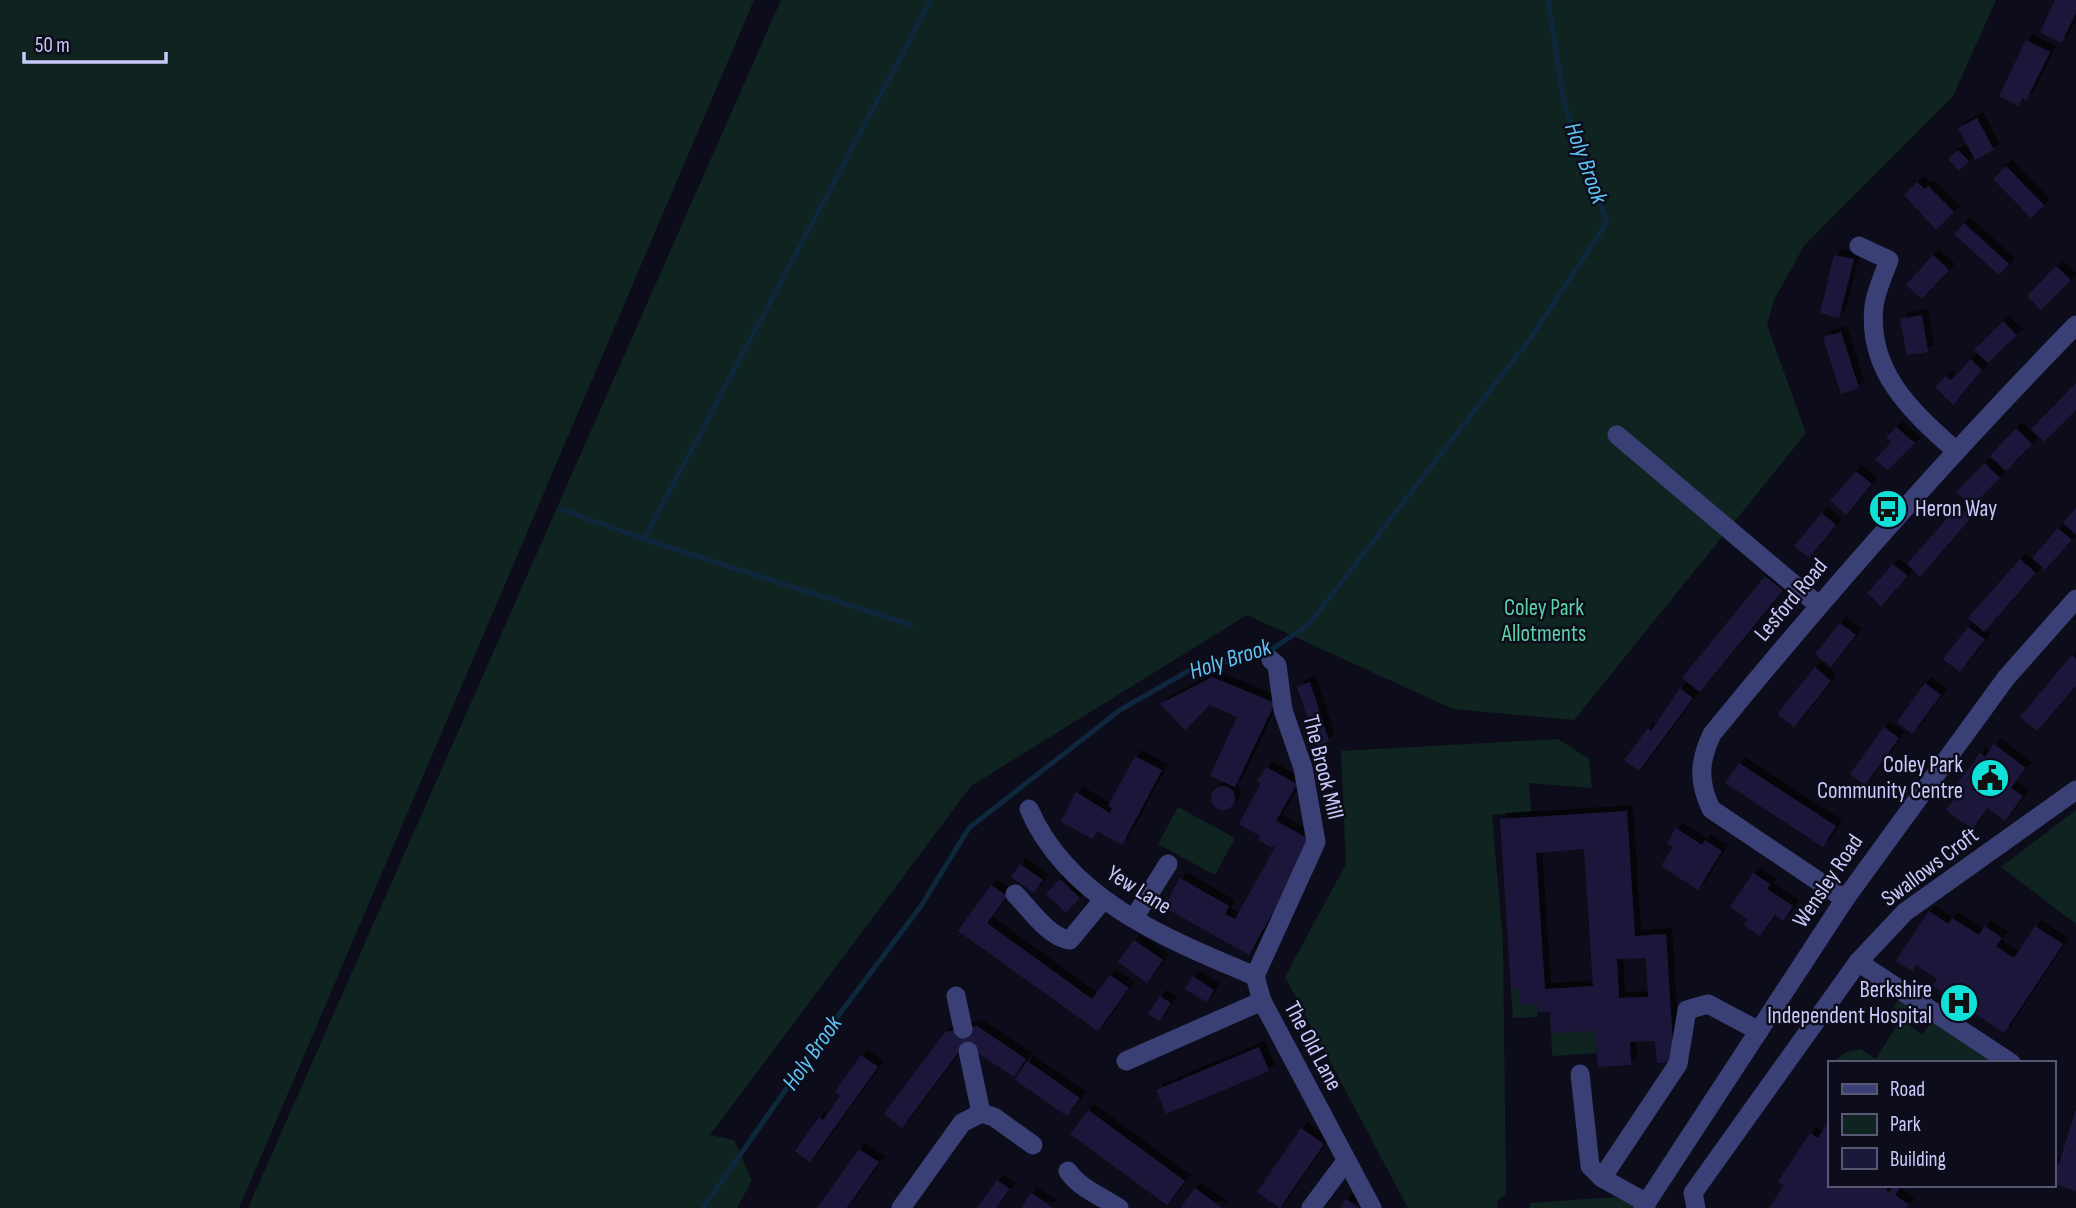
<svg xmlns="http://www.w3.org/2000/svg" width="2076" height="1208" font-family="'Sofia Sans Condensed',sans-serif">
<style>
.green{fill:#0f2420}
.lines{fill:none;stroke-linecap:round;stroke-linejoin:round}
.stream{stroke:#0e273c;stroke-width:5}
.building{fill:#1b193a;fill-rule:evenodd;filter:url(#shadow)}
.minor{stroke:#3a4076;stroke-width:19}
.labels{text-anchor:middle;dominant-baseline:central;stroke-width:5;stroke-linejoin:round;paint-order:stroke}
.poi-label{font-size:23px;fill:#c9cafb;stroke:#0c0c1a;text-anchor:end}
.street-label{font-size:23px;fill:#c9cafb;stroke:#0c0c1a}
.park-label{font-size:23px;fill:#5cd4a5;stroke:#0c0c1a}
.water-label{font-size:24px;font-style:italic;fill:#5ec4f4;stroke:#0c0c1a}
</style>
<defs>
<filter id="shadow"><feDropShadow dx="6" dy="-6" stdDeviation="0" flood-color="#0009"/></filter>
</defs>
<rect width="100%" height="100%" fill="#0c0c1a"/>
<g class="green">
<path d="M0,0h754l-515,1208h-239z"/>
<path d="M781,0h1215l-43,96 -149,150 -30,54 -7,25 39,108 -232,287 -121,-11 -206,-94 -276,171 -261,349 24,5 18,40 -15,28h-489z"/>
<path d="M1558,739l31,20 3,29 -63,-5 2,28 -39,4 11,128 3,252 -8,5 -1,8h-89l-123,-231 61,-113 -5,-113z"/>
<path d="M1178,807l57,31 -20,37 -57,-31z"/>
<path d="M2076,810v114l-75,-57z"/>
<path d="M1519,989l18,15 1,13 -25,1 -2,-28z"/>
<path d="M1899,1000l19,11 -8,15 12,9 11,-15 59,40 -2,3h-158l14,-11 15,-3 15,10 21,-34 -11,-9z"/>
<path d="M1595,1031l2,22 -45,3 -1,-23z"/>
<path d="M1615,1197l20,8 -1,3h-104v-5z"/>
</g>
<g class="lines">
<g class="stream">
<path d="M563,510l81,29 267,86"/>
<path d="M644,539l287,-539"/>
<path d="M703,1208l123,-176 95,-126 48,-78 151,-118 70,-40 78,-18 41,-28 221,-285 77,-117 -43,-119 -16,-103"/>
</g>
</g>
<g class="building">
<path d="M2055,0h21v13l-15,30 -21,-11z"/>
<path d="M2026,40l24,12 -24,48 -4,-2 -3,8 -20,-10z"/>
<path d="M1977,118l17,32 -19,10 -17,-32z"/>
<path d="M1958,150l11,11 -10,10 -11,-12z"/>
<path d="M2006,166l38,39 -13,13 -38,-39z"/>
<path d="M1917,182l8,7 3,-3 26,26 -18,18 -32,-35z"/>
<path d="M1964,223l45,41 -10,11 -45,-41z"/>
<path d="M1834,255l20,4 -15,59 -19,-5z"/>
<path d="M1933,255l16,15 -27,29 -16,-14z"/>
<path d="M2056,266l15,14 -30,30 -14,-14z"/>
<path d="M1922,315l6,37 -21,3 -7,-36z"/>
<path d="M2003,321l14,14 -29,28 -14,-13z"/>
<path d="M1841,332l18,56 -18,6 -18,-57z"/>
<path d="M1971,359l11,11 -29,35 -18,-18 11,-11 5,4z"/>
<path d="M2076,383v27l-32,32 -13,-13z"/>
<path d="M1896,427l19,16 -27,27 -13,-10 16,-18 -5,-4z"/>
<path d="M2016,428l16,16 -26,27 -16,-15z"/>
<path d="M1985,463l15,15 -28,28 -16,-14z"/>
<path d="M1856,471l16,13 -26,31 -16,-14z"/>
<path d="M1958,506l14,11 -52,60 -13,-13z"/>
<path d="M2076,508v27l-13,-12z"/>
<path d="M1822,513l14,12 -27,33 -15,-12z"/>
<path d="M2058,528l14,12 -27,30 -13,-12z"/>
<path d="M2020,559l16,14 -52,59 -16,-14z"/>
<path d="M1893,564l15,12 -27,30 -14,-13z"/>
<path d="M1765,576l18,14 -83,102 -18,-14z"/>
<path d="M1840,623l16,12 -25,32 -16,-13z"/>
<path d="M1968,627l17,12 -25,33 -17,-13z"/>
<path d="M2072,655l4,4v27l-39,45 -17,-14z"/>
<path d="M1815,667l16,14 -37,46 -17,-13z"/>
<path d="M1212,677l63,26 -40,84 -25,-11 27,-59 -27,-12 -25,25 -25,-26z"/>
<path d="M1310,682l19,59 -12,5 -20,-59z"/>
<path d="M1925,683l16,12 -29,39 -15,-12z"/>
<path d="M1680,688l13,10 -54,73 -15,-11 24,-32 3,3z"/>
<path d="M1884,727l15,11 -34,47 -15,-11z"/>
<path d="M1994,744l32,24 -15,20 12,8 -18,25 -17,-13 -16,21 -26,-19 9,-12 -5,-4 30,-41 5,4z"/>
<path d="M1135,756l27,14 -40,75 -25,-14 -4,8 -32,-17 15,-30 34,21 2,-5 -4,-2z"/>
<path d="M1739,763l97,63 -13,21 -98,-64z"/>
<path d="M1266,767l31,17 -21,37 37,20 -64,114 -85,-48 16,-29 49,28 -4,8 10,5 42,-75 -5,4 -14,-8 2,-4 -21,-12 22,-41 -4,-2z"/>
<circle cx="1223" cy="798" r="12"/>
<path d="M1627,811l8,125 31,-2 8,128 -17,1 -2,-22 -25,1 1,23 -33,2 -3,-36 -44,2 -1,-21h-12l-1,-8 -17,1 -1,-16 -8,1 -11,-171zM1584,849l9,137 -48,3 -9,-136zM1646,958l2,39 -29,1 -2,-39z"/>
<path d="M1676,828l26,17 3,-5 17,11 -24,39 -37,-24 12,-19 -6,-4z"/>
<path d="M1020,864l23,16 -9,13 -23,-16z"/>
<path d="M1753,873l17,11 -3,5 26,17 -10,15 -8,-6 -15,21 -16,-11 4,-6 -18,-12z"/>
<path d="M1060,879l20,19 -14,15 -20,-19z"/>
<path d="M991,885l16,11 -20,27 105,76 18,-24 19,13 -31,43 -140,-100z"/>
<path d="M1929,911l19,13 4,-6 27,17 6,-9 17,12 -6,8 18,12 21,-32 28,18 -59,89 -71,-47 4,-7 -21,-14 -4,6 -16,-10z"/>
<path d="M1134,940l29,20 -16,23 -29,-21z"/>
<path d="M1193,976l21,14 -8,12 -21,-13z"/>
<path d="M1160,996l11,7 -12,18 -11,-7z"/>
<path d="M977,1026l49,33 -12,18 -41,-27 -15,3 -56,75 -18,-14 61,-82z"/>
<path d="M1259,1047l10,24 -103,43 -10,-24z"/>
<path d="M861,1055l17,12 -68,95 -15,-11 24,-34 4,3 17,-24 -5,-4z"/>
<path d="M1027,1061l53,37 -13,18 -52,-36z"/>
<path d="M2076,1109v82l-23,-7v-22l6,2z"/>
<path d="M1088,1110l97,71 -18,24 -97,-71z"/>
<path d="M1829,1121v64h60l-3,5 3,2 4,-7h9l-7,10 13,9 -2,4h-137l15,-23 -6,-3 32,-49 8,5z"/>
<path d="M1301,1128l23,16 -44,64 -23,-16z"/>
<path d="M859,1149l20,13 -28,40 -5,6h-29z"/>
<path d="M997,1180l13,9 -14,19h-19z"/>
<path d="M1195,1188l12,9 15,11h-42z"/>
<path d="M1031,1193l11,7 11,8h-32z"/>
<path d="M1346,1199l12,9h-18z"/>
</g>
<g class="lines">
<g class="minor">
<path d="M1859,246l30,14c-5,14 -13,31 -15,46 -7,65 37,105 81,144"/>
<path d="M1617,435l200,169"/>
<path d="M1029,809c39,91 140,131 226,167"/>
<path d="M1015,894c14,14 34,44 55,46l33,-40"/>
<path d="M1845,899l-134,-90c-13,-28 -12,-47 1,-75 116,-142 236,-278 364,-409"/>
<path d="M1134,918l34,-54"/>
<path d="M1858,962l153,101"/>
<path d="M956,996l7,33"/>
<path d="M1262,1001l-7,-25 61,-134 -13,-74 -20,-58 -6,-45 -6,-5"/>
<path d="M968,1051l13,62"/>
<path d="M1126,1061l136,-60 110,207"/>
<path d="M1580,1074l10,92 12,12"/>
<path d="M1068,1171c11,17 33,25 51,37"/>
<path d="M1647,1203l-45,-25 76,-114 9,-54 21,-6 51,27"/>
<path d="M901,1208l61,-85 19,-10 13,4 39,28"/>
<path d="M1311,1208l35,-47"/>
<path d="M1643,1208l202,-309 161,-221 70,-79"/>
<path d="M1696,1208l-3,-15 165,-231 47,-50 171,-122"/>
</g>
</g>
<defs>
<g id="bus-disc" transform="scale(2.0125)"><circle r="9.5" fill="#10e0d7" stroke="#0c0c1a"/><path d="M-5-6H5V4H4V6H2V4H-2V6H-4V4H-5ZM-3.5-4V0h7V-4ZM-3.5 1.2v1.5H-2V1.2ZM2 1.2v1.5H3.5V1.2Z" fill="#111"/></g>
<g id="civic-disc" transform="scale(2.0125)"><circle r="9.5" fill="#10e0d7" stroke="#0c0c1a"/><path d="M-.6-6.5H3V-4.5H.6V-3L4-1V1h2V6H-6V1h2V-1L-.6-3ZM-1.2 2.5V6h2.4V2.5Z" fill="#111"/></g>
<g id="hospital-disc" transform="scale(2.0125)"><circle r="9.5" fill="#10e0d7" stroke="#0c0c1a"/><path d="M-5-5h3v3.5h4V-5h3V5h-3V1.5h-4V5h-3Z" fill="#111"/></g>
</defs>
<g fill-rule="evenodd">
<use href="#bus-disc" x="1888" y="509"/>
<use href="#civic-disc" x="1990" y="778"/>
<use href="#hospital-disc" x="1959" y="1003"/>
</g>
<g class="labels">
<g class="poi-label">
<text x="1915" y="509" text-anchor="start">Heron Way</text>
<text x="1963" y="765">Coley Park<tspan x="1963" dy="26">Community Centre</tspan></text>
<text x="1932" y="990">Berkshire<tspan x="1932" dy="26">Independent Hospital</tspan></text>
</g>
<g class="street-label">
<text transform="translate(1791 600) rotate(-50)">Lesford Road</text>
<text transform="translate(1323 767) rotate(76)">The Brook Mill</text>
<text transform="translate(1930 867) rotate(-37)">Swallows Croft</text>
<text transform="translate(1828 881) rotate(-56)">Wensley Road</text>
<text transform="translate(1139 890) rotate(32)">Yew Lane</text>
<text transform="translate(1313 1046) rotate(62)">The Old Lane</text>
</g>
<g class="park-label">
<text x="1544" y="608">Coley Park<tspan x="1544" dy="26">Allotments</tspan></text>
</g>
<g class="water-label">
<text transform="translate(1586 163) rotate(70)">Holy Brook</text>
<text transform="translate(1230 659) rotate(-18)">Holy Brook</text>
<text transform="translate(812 1053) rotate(-55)">Holy Brook</text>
</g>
</g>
<rect x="1828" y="1061" width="228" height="126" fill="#0c0c1a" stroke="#585874" stroke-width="2"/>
<rect x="1842" y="1084" width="35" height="10" fill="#3a4076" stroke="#585874" stroke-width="2"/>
<text x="1890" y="1096" font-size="21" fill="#c9cafb">Road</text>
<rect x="1842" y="1114" width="35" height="21" fill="#0f2420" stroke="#585874" stroke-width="2"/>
<text x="1890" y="1131" font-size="21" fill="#c9cafb">Park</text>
<rect x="1842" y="1148" width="35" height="21" fill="#1b193a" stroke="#585874" stroke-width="2"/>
<text x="1890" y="1166" font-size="21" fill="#c9cafb">Building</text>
<path d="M24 52v10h142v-10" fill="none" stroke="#c9cafb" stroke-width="3.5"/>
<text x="35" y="52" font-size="21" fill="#c9cafb" stroke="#0c0c1a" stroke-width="5" paint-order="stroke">50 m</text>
</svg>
